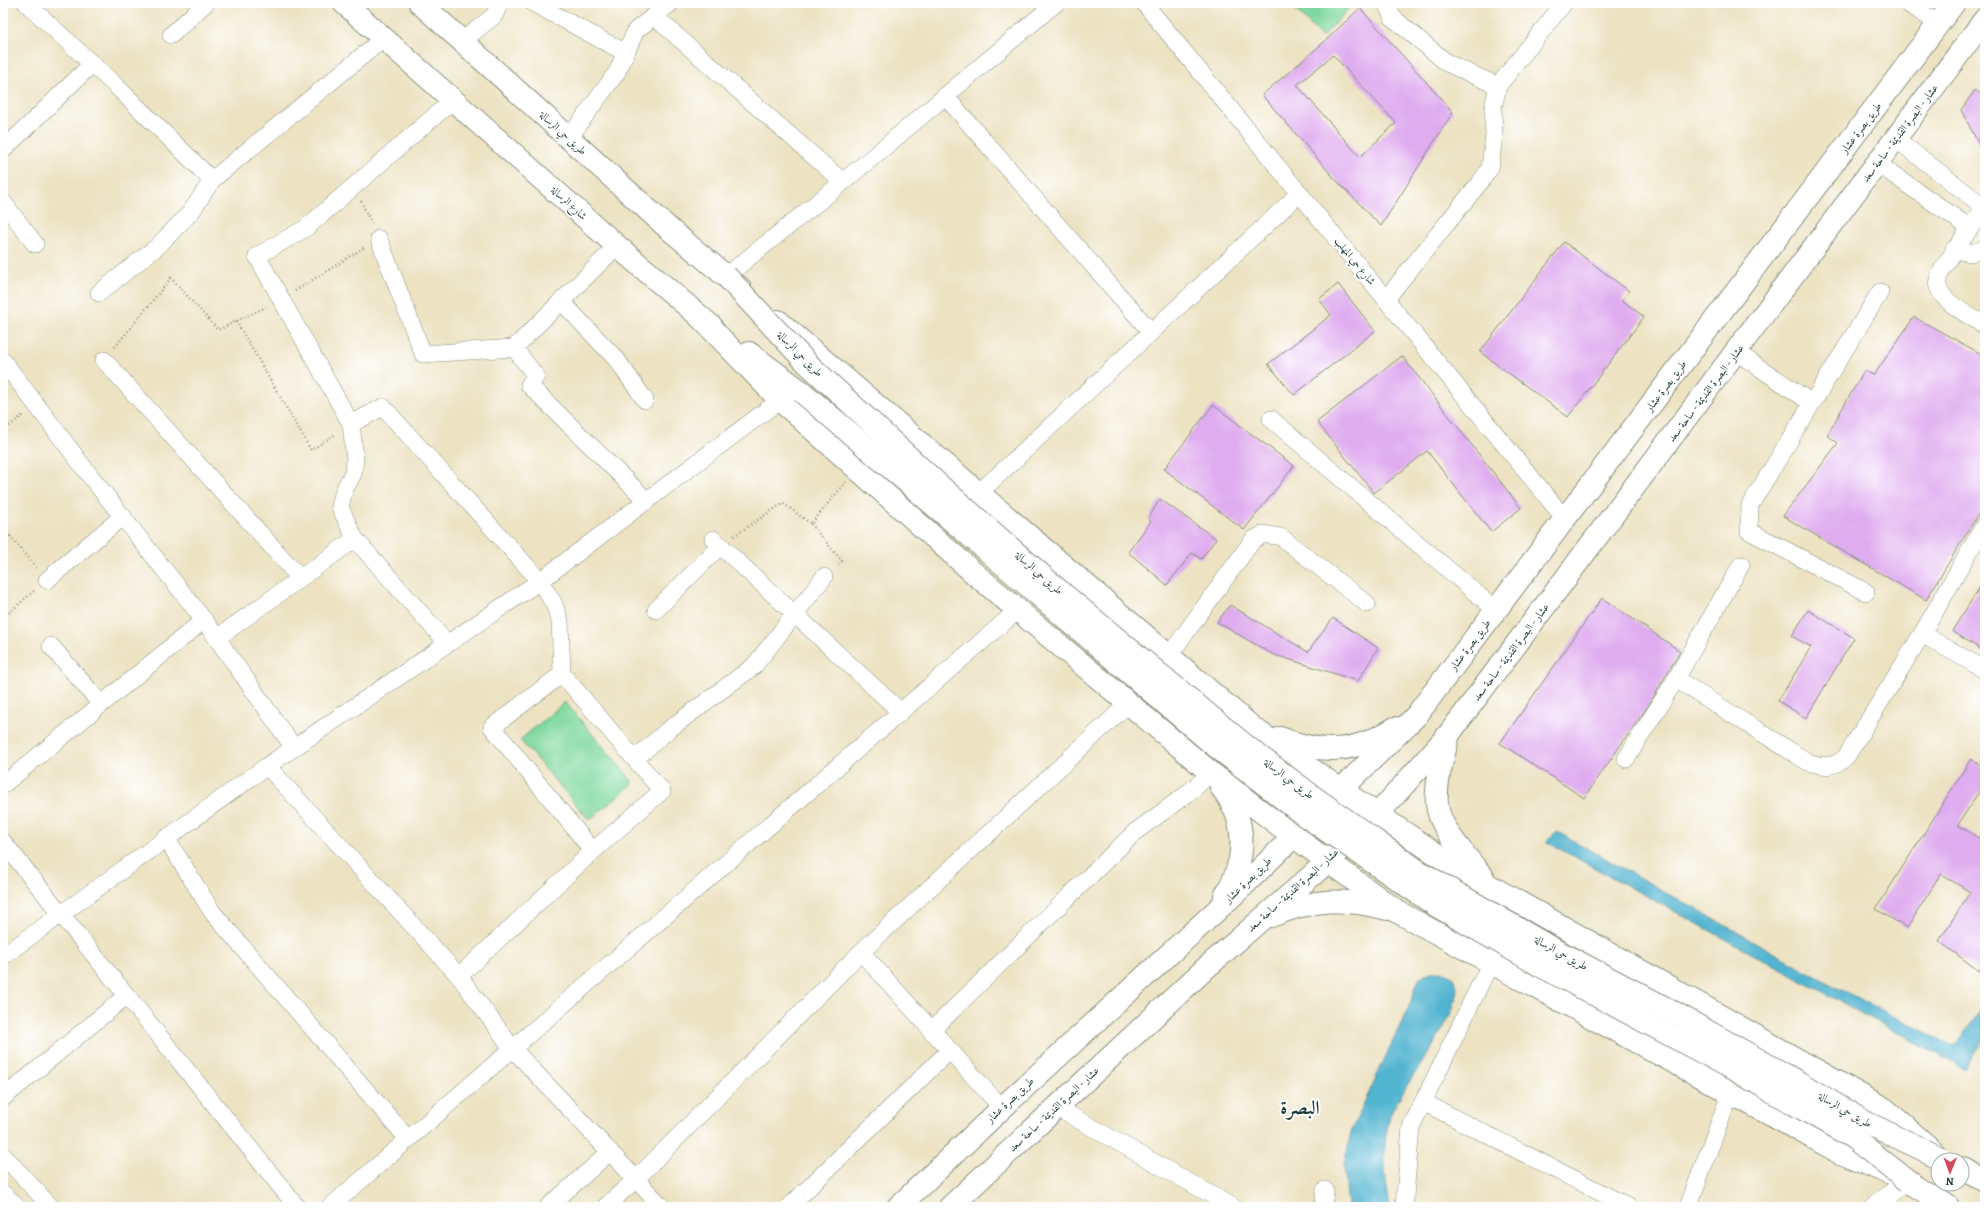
<svg xmlns="http://www.w3.org/2000/svg" width="1988" height="1210" font-family="Alegreya,Amiri,serif">
<style>
.green{fill:#7ed89e;stroke:#4e8a69}
.water{fill:#51b4d0;stroke:#387882}
.building{fill:#dfacef;fill-rule:evenodd}
.lines{fill:none;stroke-linecap:round;stroke-linejoin:round}
.minor-casing{stroke:#86907c;stroke-width:18}
.major-casing{stroke:#86907c;stroke-width:24}
.path{stroke:#86907c;stroke-width:2.5;stroke-dasharray:1 3;stroke-linecap:butt}
.minor{stroke:#fff;stroke-width:17}
.major{stroke:#fff;stroke-width:22}
.major-bridge-casing{stroke:#86907c;stroke-width:24;stroke-linecap:butt}
.major-bridge{stroke:#fff;stroke-width:22}
.labels{text-anchor:middle;dominant-baseline:central;stroke-width:4;stroke-linejoin:round;paint-order:stroke}
.street-label{font-size:11px;fill:#1f3d34;stroke:#fff}
.town-label{font-size:19px;font-weight:bold;fill:#1f3d34;stroke:#fff}
</style>
<rect width="100%" height="100%" fill="#fff"/>
<filter id="ink" filterUnits="userSpaceOnUse"><feTurbulence type="fractalNoise" baseFrequency=".025" numOctaves="2"/><feDisplacementMap in="SourceGraphic" scale="8" xChannelSelector="R" yChannelSelector="G"/><feConvolveMatrix kernelMatrix="1 2 1 2 8 2 1 2 1" color-interpolation-filters="sRGB"/></filter>
<filter id="wash" filterUnits="userSpaceOnUse"><feTurbulence type="fractalNoise" baseFrequency=".012" numOctaves="4" result="noise"/><feDisplacementMap in="SourceGraphic" scale="16" xChannelSelector="R" yChannelSelector="G"/><feGaussianBlur stdDeviation="0.9" result="paint"/><feColorMatrix in="noise" values="0 0 0 0 0 0 0 0 0 0 0 0 0 0 0 0 0 1.4 0 .05"/><feComposite in="paint" operator="in"/></filter>
<g filter="url(#wash)">
<rect width="100%" height="100%" fill="#ede3c3"/>
<g class="green">
<path d="M1289,3h65l-32,34z"/>
<path d="M565,702l69,81 -45,37 -69,-80z"/>
</g>
<g class="water">
<path d="M1556,831l278,155 119,60 4,-2 28,-42v37l-8,10 -11,21 -419,-228z"/>
<path d="M1440,971c6,2 13,3 15,9 14,31 -55,105 -65,137 -9,29 -5,61 0,90h-42l-4,-43 8,-35 60,-129c6,-20 5,-27 28,-29z"/>
</g>
<g id="blocks">
<g class="building">
<path d="M1360,8l93,104 -72,114 -46,-47 -73,-84 61,-52zM1333,55l63,68 -36,34 -63,-72z"/>
<path d="M1975,90l10,7v59l-24,-46z"/>
<path d="M1564,242l65,49 -7,9 22,17 -76,100 -88,-65z"/>
<path d="M1338,284l37,47 -81,64 -26,-31 63,-49 -12,-16z"/>
<path d="M1914,317l71,39v147l-59,97 -143,-84 55,-73 -11,-8 37,-64 10,4z"/>
<path d="M1402,356l119,152 -30,24 -64,-81 -53,42 -57,-71z"/>
<path d="M1213,405l81,61 -50,64 -80,-61z"/>
<path d="M1160,499l56,40 -15,20 -9,-6 -25,32 -39,-33 23,-31 -3,-2z"/>
<path d="M1985,579v73l-33,-21z"/>
<path d="M1602,598l78,53 -30,52 -66,95 -84,-55z"/>
<path d="M1230,605l78,47 25,-34 45,30 -20,33 -86,-27 -55,-32z"/>
<path d="M1808,610l46,28 -48,80 -28,-17 33,-54 -19,-11z"/>
<path d="M1971,759l14,9v14l-27,43 27,17v117l-6,12 -40,-30 31,-49 -29,-18 -34,54 -31,-19z"/>
</g>
</g>
</g>
<g filter="url(#ink)">
<use href="#blocks" fill-opacity="0" stroke="#86907c" stroke-width="1"/>
<g class="lines">
<g class="minor-casing">
<g id="minor">
<path d="M26,3l90,83 96,94"/>
<path d="M533,3l93,50"/>
<path d="M1144,3l421,516"/>
<path d="M1386,3l7,15 54,45 51,23"/>
<path d="M1907,3l32,21"/>
<path d="M655,17l188,165"/>
<path d="M171,35l35,-32"/>
<path d="M462,41l32,-25 6,-13"/>
<path d="M945,96l206,236"/>
<path d="M453,100l-147,128 -49,28 94,168 32,-17 157,174 14,23 6,17 2,53 100,117 -69,60 -134,125"/>
<path d="M569,138l48,-66 19,-42 35,-27"/>
<path d="M1896,139l88,68"/>
<path d="M3,150l89,-86"/>
<path d="M1878,164l92,64"/>
<path d="M3,202l32,42"/>
<path d="M1985,206l-42,62c-3,6 -7,13 -5,19 6,17 33,29 47,39"/>
<path d="M379,239l44,115 91,-6"/>
<path d="M617,246l-103,102 22,28 -7,9 118,116"/>
<path d="M1954,249c12,4 20,6 31,-1"/>
<path d="M726,276l117,-94 213,-179"/>
<path d="M99,293l59,-47 33,-34 21,-32 172,-142"/>
<path d="M1386,299l95,-118 9,-13 4,-33 -1,-27 5,-22 66,-83"/>
<path d="M561,301l56,59 28,40"/>
<path d="M1736,352l76,51"/>
<path d="M104,360l196,218"/>
<path d="M3,361l88,116 113,143 90,128"/>
<path d="M1271,419l225,191"/>
<path d="M351,424l4,36 -2,14 -9,16 -4,17 15,32 93,105"/>
<path d="M980,492l320,-299"/>
<path d="M713,539l188,173"/>
<path d="M47,580l76,-64"/>
<path d="M1866,592l-117,-61 1,-26 130,-213"/>
<path d="M656,610l65,-65"/>
<path d="M1922,634l63,36"/>
<path d="M217,638l138,-99"/>
<path d="M51,646l50,58"/>
<path d="M1168,657l85,-117 11,-6 17,3 86,67"/>
<path d="M562,674l-70,53 101,124"/>
<path d="M1676,679l132,83c16,5 25,6 38,-5l76,-123 63,-110"/>
<path d="M635,759l33,-29 86,-64 70,-89"/>
<path d="M1626,759l50,-80 65,-114"/>
<path d="M267,766l192,210 53,72 150,159"/>
<path d="M3,785l201,-165"/>
<path d="M166,838l47,75 195,226"/>
<path d="M3,842l294,365"/>
<path d="M861,952l141,156"/>
<path d="M3,956l264,-190 273,-185 240,-181"/>
<path d="M931,1031l204,-199 52,-38 24,-21"/>
<path d="M3,1098l123,-102"/>
<path d="M1423,1102l206,105"/>
<path d="M1056,1107l177,100"/>
<path d="M3,1155l48,52"/>
<path d="M3,1193l14,14"/>
<path d="M330,1207l688,-597"/>
<path d="M548,1207l62,-55"/>
<path d="M605,1207l31,-28 225,-227 268,-249"/>
<path d="M789,1207l160,-156"/>
<path d="M1323,1207l2,-17"/>
<path d="M1404,1207l7,-80 80,-165"/>
<path d="M1688,1207l42,-113"/>
<path d="M1872,1207l36,-26"/>
</g>
</g>
<g class="major-casing">
<g id="major">
<path d="M344,3l273,243 94,80"/>
<path d="M420,3l248,225 72,60"/>
<path d="M700,317l80,83 195,174 236,199 82,63 105,76 443,241 67,28 40,26"/>
<path d="M778,321l475,407 88,62 110,74 434,245 48,42"/>
<path d="M749,353l53,39"/>
<path d="M1448,737c-5,22 -13,45 -11,67 2,25 31,54 46,73"/>
<path d="M1280,738c43,17 75,15 115,-10"/>
<path d="M1221,787c27,34 26,72 4,109"/>
<path d="M1271,916c42,-17 72,-19 116,-7"/>
<path d="M1962,1169l23,12"/>
<path d="M898,1207l104,-99 240,-221 174,-171 538,-713"/>
<path d="M950,1207l257,-240 118,-103 52,-49 72,-81 536,-715"/>
</g>
</g>
<g class="path">
<path d="M361,201l11,24"/>
<path d="M295,291l70,-44"/>
<path d="M236,321l75,129 25,-16"/>
<path d="M115,347l56,-69 47,52 48,-23"/>
<path d="M3,431l20,-16"/>
<path d="M811,524l31,37 -6,5"/>
<path d="M3,526l7,10 -7,6"/>
<path d="M10,536l27,32"/>
<path d="M734,536l49,-33 28,21 35,-42"/>
<path d="M3,618l32,-28"/>
</g>
<use href="#minor" class="minor"/>
<use href="#major" class="major"/>
<g class="major-bridge-casing">
<g id="major-bridge">
<path d="M726,276l81,87 133,123 123,108 184,153 68,51 103,73 135,78 122,64 123,69 67,40 76,36"/>
<path d="M802,392l406,348 96,75 131,90 106,61 185,99 126,72 56,44"/>
</g>
</g>
<use href="#major-bridge" class="major-bridge"/>
</g>
</g>
<g class="labels">
<g class="street-label">
<text transform="translate(1861 128) rotate(-53)">طريق بصرة عشار</text>
<text transform="translate(563 133) rotate(42)">طريق حي الرسالة</text>
<text transform="translate(1900 133) rotate(-53)">عشار - البصرة القديمة - ساحة سعد</text>
<text transform="translate(569 203) rotate(42)">شارع الرسالة</text>
<text transform="translate(1355 261) rotate(51)">شارع حي المهلب</text>
<text transform="translate(800 354) rotate(45)">طريق حي الرسالة</text>
<text transform="translate(1666 386) rotate(-53)">طريق بصرة عشار</text>
<text transform="translate(1706 393) rotate(-53)">عشار - البصرة القديمة - ساحة سعد</text>
<text transform="translate(1039 573) rotate(41)">طريق حي الرسالة</text>
<text transform="translate(1470 645) rotate(-53)">طريق بصرة عشار</text>
<text transform="translate(1511 652) rotate(-53)">عشار - البصرة القديمة - ساحة سعد</text>
<text transform="translate(1289 779) rotate(37)">طريق حي الرسالة</text>
<text transform="translate(1248 880) rotate(-44)">طريق بصرة عشار</text>
<text transform="translate(1293 890) rotate(-42)">عشار - البصرة القديمة - ساحة سعد</text>
<text transform="translate(1561 953) rotate(29)">طريق حي الرسالة</text>
<text transform="translate(1010 1100) rotate(-43)">طريق بصرة عشار</text>
<text transform="translate(1054 1109) rotate(-43)">عشار - البصرة القديمة - ساحة سعد</text>
<text transform="translate(1845 1110) rotate(30)">طريق حي الرسالة</text>
</g>
<g class="town-label">
<text x="1300" y="1108">البصرة</text>
</g>
</g>
<rect width="1988" height="1210" fill="none" stroke="#fff" stroke-width="16"/>
<g transform="translate(1950 1172) rotate(181)"><circle r="19" fill="#ffffff" stroke="#a5b1ae"/>
<path d="M0-3L7 15L0 10L-7 15Z" fill="#d1495b"/>
<text y="-6" font-size="11" font-weight="bold" text-anchor="middle" fill="#1f3d34">N</text>
</g>
</svg>
